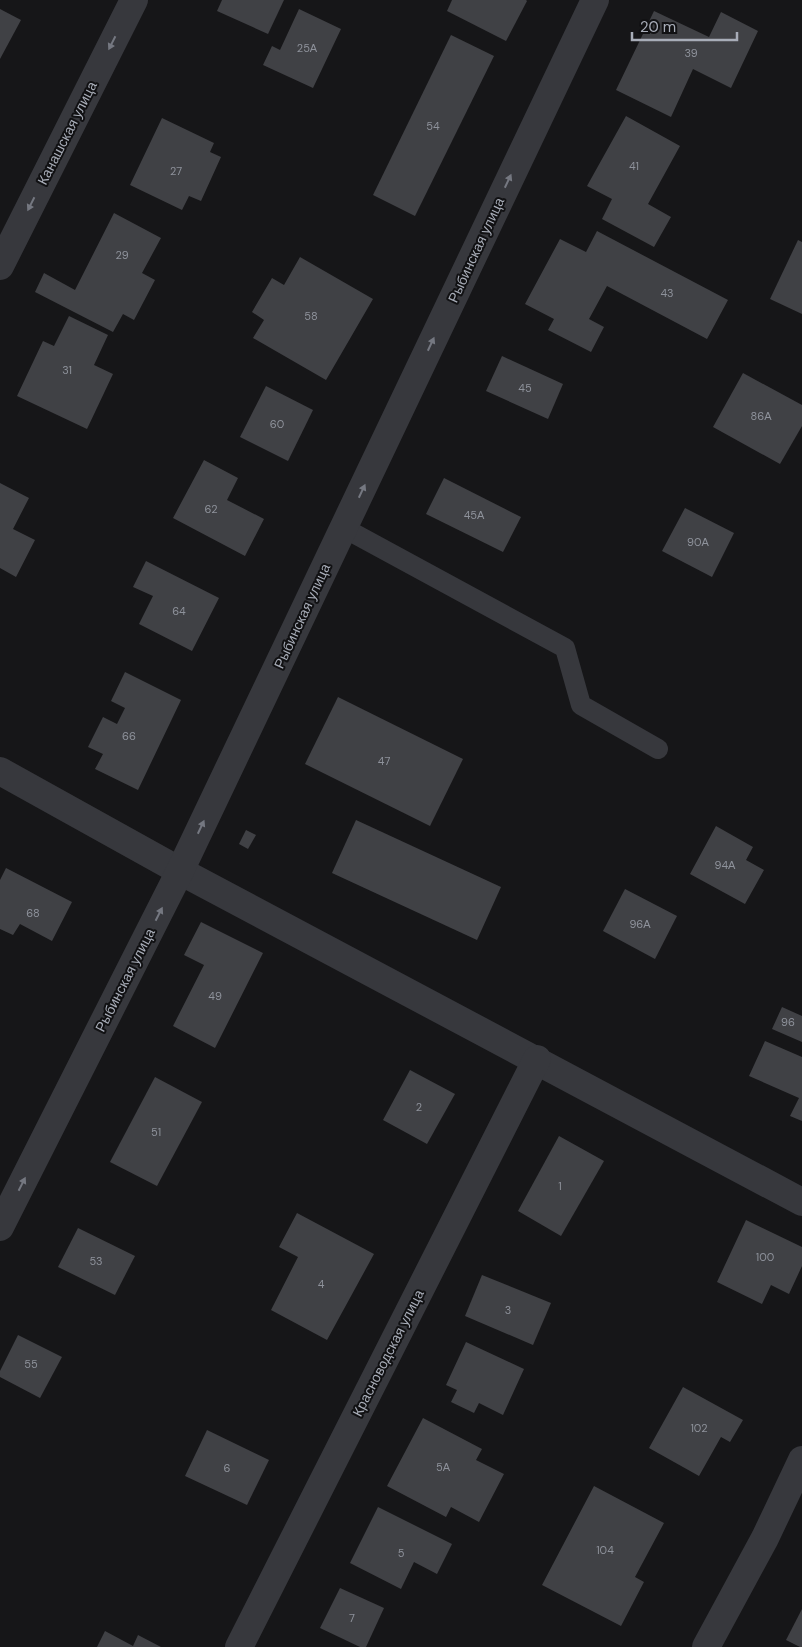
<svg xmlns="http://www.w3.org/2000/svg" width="802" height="1647" font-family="'DM Sans',sans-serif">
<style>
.building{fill:#404145}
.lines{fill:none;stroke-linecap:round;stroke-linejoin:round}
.lane{stroke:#37383d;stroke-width:20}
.street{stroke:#37383d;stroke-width:28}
.oneway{fill:#757881}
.labels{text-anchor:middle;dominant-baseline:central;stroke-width:4;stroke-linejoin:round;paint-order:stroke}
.number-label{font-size:11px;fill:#8e929b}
.street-label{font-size:14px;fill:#a8adb8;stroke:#111113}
</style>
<rect width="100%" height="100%" fill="#161618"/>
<g class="building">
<path d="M222,0h62l-16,34 -51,-23z"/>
<path d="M452,0h74l1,1 -21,40 -59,-30z"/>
<path d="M0,9l21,11 -21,39z"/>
<path d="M299,9l42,20 -28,59 -50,-23 9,-19 8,4z"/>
<path d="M654,11l55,26 12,-25 37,19 -27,57 -38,-19 -22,48 -55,-27z"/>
<path d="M451,35l43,21 -79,160 -42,-21z"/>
<path d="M626,116l54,30 -32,58 23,13 -17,30 -52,-28 10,-20 -25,-13z"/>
<path d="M162,118l52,25 -4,9 11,5 -20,44 -12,-5 -7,14 -52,-25z"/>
<path d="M114,213l47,25 -19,35 13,7 -21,40 -11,-6 -10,18 -78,-40 9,-19 31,17z"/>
<path d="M597,231l131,69 -21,39 -100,-53 -18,33 15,8 -13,25 -43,-22 6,-11 -29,-15 35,-65 26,13z"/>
<path d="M798,240l4,2v72l-32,-15z"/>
<path d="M300,257l73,42 -47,81 -73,-42 11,-18 -12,-8 20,-34 12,7z"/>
<path d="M69,316l39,19 -14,30 19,9 -26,55 -70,-33 26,-55 11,5z"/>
<path d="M502,356l61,28 -15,35 -62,-28z"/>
<path d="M743,373l59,32v21l-22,38 -67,-37z"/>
<path d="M266,386l47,24 -25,51 -48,-24z"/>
<path d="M204,460l34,18 -11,22 37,19 -19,37 -72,-38z"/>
<path d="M444,478l77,39 -18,35 -77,-38z"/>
<path d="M0,483l29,15 -16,31 22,11 -19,37 -16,-9z"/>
<path d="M685,508l49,25 -22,44 -50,-26z"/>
<path d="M146,561l73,37 -27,53 -53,-27 14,-28 -20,-9z"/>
<path d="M125,672l56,28 -43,90 -43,-21 8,-15 -15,-7 15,-30 14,7 8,-16 -14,-7z"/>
<path d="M338,697l125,62 -33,67 -125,-62z"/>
<path d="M356,820l145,67 -24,53 -145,-67z"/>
<path d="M716,826l37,21 -7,13 18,10 -19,34 -55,-30z"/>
<path d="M246,830l10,5 -8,14 -9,-5z"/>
<path d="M6,868l66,34 -20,39 -32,-17 -7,11 -13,-6v-49z"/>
<path d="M625,889l52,27 -22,43 -52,-28z"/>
<path d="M201,922l62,31 -48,95 -42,-22 31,-61 -20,-10z"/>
<path d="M782,1007l20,9v26l-30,-13z"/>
<path d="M765,1041l37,16v64l-12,-5 9,-18 -50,-22z"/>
<path d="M410,1070l45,24 -28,50 -44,-24z"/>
<path d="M155,1077l47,25 -45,84 -47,-24z"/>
<path d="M559,1136l45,25 -43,75 -43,-25z"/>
<path d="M297,1213l77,41 -47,86 -56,-30 27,-53 -19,-10z"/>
<path d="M746,1220l56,27v19l-13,28 -18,-9 -9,19 -45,-22z"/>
<path d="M78,1228l57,28 -20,39 -57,-28z"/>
<path d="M482,1275l69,28 -18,42 -68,-29z"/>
<path d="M18,1335l44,22 -22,41 -40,-21v-6z"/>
<path d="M466,1342l58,27 -21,46 -24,-12 -5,10 -23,-11 6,-12 -11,-5z"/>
<path d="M683,1387l60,33 -13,22 -9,-5 -22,39 -50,-28z"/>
<path d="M423,1418l59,31 -6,11 28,14 -25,48 -28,-15 -5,10 -59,-31z"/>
<path d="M207,1430l62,30 -22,45 -62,-29z"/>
<path d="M594,1486l70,37 -29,54 9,5 -23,44 -79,-41z"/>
<path d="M378,1507l74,37 -15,30 -23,-12 -13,27 -51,-26z"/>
<path d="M340,1588l44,20 -18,39h-6l-40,-19z"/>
<path d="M802,1609v38h-2l-14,-7z"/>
<path d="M105,1631l28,15 5,-11 23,12h-64z"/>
</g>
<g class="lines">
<path class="lane" d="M344,528l221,120 16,57 77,44"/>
<g class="street">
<path d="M0,266l134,-266"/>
<path d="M0,771l180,100 622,331"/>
<path d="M0,1227l180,-356 415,-871"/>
<path d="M239,1647l298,-588"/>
<path d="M706,1647l59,-109 37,-78"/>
</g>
</g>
<defs><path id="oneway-solid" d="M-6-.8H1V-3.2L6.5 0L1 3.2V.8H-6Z" transform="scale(1.25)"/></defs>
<g class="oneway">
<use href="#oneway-solid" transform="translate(112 43) rotate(117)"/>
<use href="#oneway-solid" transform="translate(508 181) rotate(-65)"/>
<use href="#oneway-solid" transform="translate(31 204) rotate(117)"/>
<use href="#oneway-solid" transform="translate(431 344) rotate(-65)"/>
<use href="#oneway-solid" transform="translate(362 491) rotate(-65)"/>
<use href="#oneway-solid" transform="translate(201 827) rotate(-65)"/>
<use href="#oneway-solid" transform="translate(159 914) rotate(-63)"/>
<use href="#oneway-solid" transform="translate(22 1184) rotate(-63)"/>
</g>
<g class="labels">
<g class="number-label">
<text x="307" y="48">25А</text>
<text x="691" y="53">39</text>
<text x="433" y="126">54</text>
<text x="634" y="166">41</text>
<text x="176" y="171">27</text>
<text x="122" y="255">29</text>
<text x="667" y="293">43</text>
<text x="311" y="316">58</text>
<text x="67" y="370">31</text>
<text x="525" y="388">45</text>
<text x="761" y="416">86А</text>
<text x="277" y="424">60</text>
<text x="211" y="509">62</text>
<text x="474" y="515">45А</text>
<text x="698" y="542">90А</text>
<text x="179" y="611">64</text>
<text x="129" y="736">66</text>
<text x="384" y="761">47</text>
<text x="725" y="865">94А</text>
<text x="33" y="913">68</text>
<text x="640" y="924">96А</text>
<text x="215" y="996">49</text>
<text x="788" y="1022">96</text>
<text x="419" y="1107">2</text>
<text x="156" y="1132">51</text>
<text x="560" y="1186">1</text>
<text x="765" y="1257">100</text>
<text x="96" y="1261">53</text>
<text x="321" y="1284">4</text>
<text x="508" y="1310">3</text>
<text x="31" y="1364">55</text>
<text x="699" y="1428">102</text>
<text x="443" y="1467">5А</text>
<text x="227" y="1468">6</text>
<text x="605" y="1550">104</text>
<text x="401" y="1553">5</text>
<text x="352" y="1618">7</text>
</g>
<g class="street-label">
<text transform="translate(67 133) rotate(-63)">Канашская улица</text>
<text transform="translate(476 250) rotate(-65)">Рыбинская улица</text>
<text transform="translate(302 616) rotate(-65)">Рыбинская улица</text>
<text transform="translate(125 980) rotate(-63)">Рыбинская улица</text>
<text transform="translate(388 1353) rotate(-63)">Красноводская улица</text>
</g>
</g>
<path d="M632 32v8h105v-8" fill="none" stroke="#a8adb8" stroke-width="2.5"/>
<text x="640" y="32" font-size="15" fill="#a8adb8" stroke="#111113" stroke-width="4" paint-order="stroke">20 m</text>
</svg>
